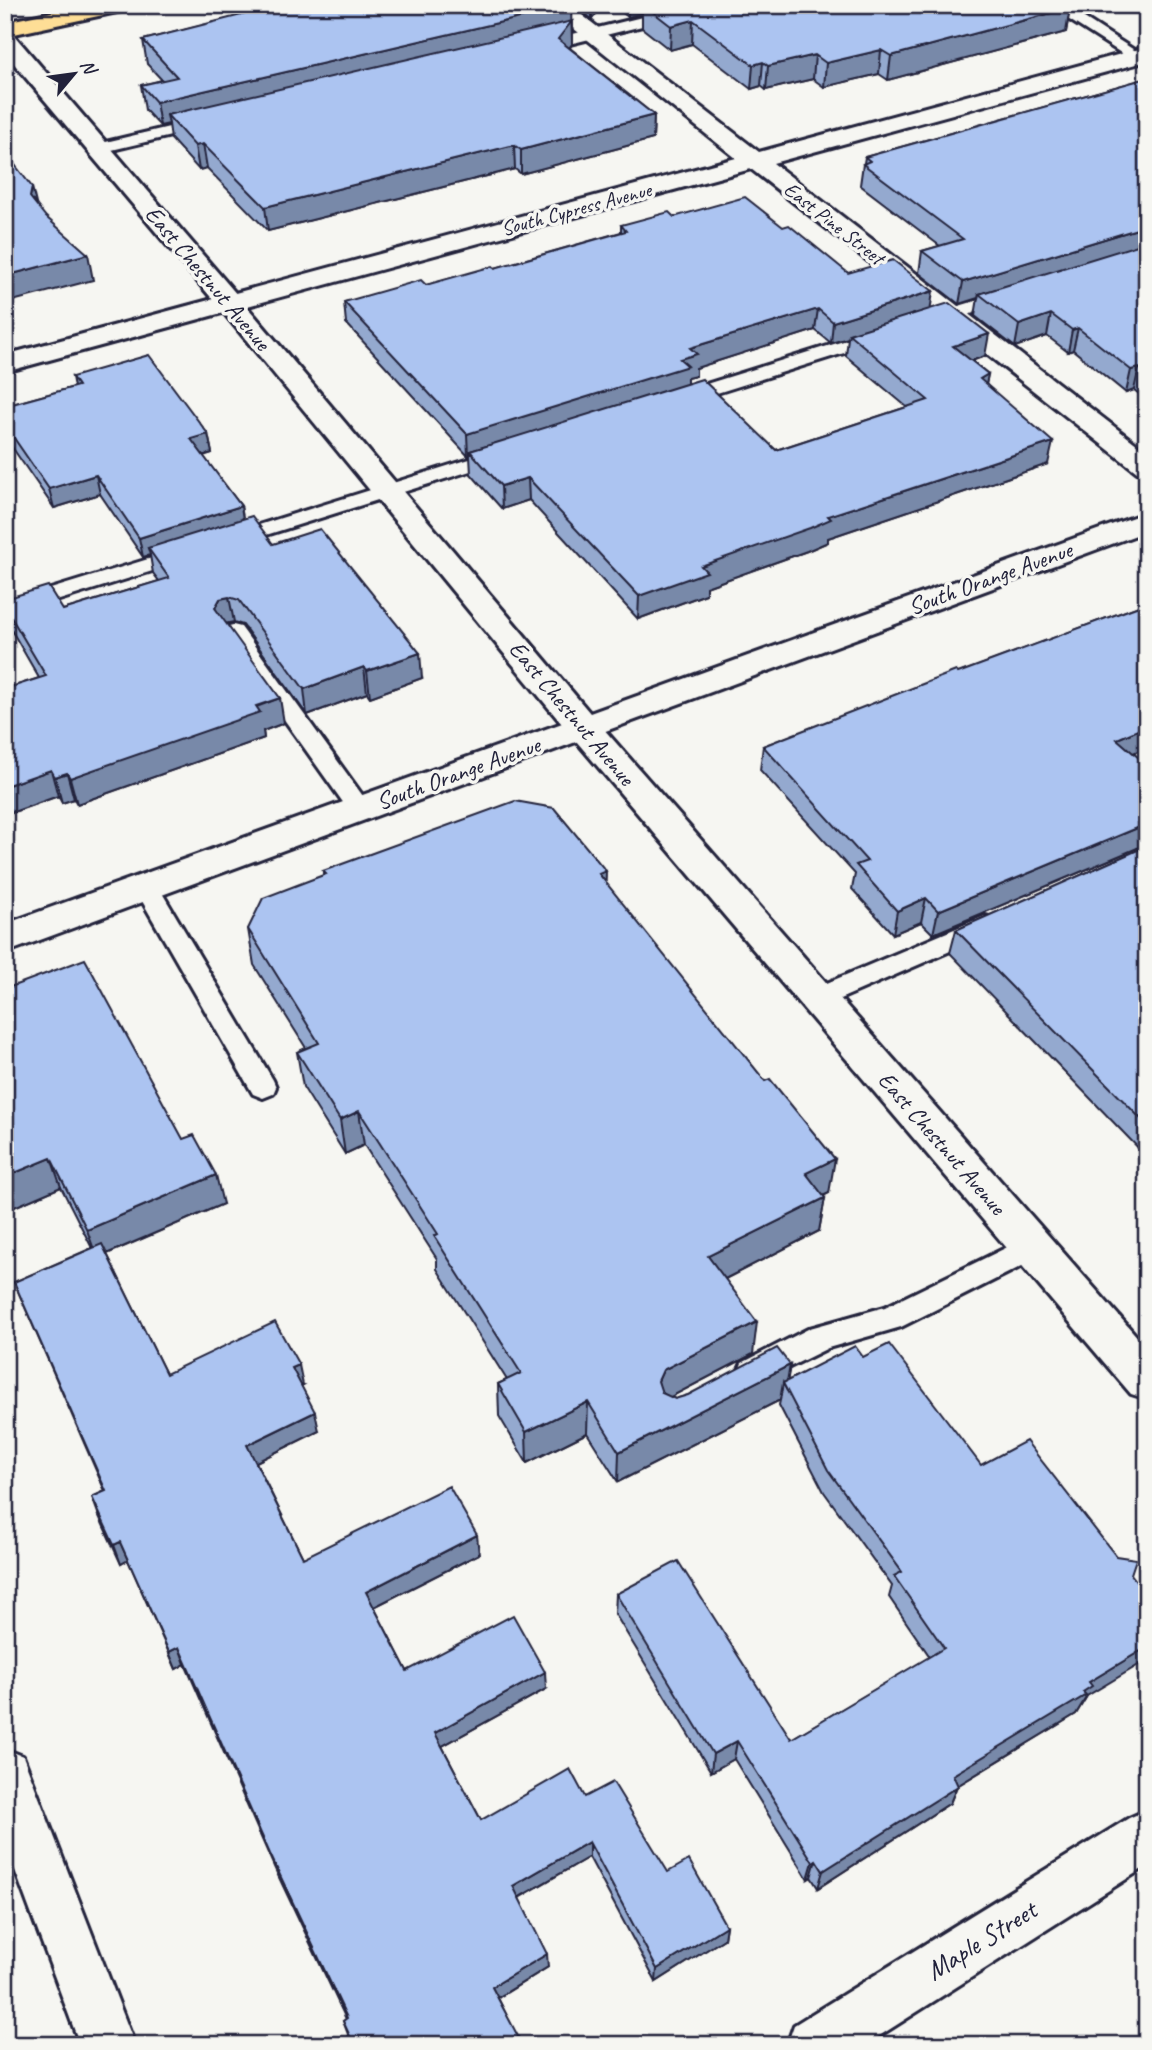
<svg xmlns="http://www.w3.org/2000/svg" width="1152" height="2050" font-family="Caveat,sans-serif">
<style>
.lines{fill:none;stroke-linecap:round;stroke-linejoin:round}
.service-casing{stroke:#22223b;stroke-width:6}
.minor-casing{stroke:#22223b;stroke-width:6}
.tertiary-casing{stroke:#22223b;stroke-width:6}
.primary-casing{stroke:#22223b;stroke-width:6}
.service{fill:#f6f6f2;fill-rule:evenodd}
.minor{fill:#f6f6f2;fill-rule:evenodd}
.tertiary{fill:#f6f6f2;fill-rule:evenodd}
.primary{fill:#fede96;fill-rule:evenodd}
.wall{fill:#94a9cf;stroke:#22223b;stroke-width:2;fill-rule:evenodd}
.shaded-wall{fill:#7889a9;stroke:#22223b;stroke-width:2}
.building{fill:#acc4f1;stroke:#22223b;stroke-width:2}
.labels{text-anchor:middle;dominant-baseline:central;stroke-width:7;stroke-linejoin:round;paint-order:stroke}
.far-street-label{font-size:21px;fill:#22223b;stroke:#f6f6f2}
.street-label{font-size:24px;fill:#22223b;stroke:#f6f6f2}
.near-street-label{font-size:28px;fill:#22223b;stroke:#f6f6f2}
</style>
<rect width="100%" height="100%" fill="#f6f6f2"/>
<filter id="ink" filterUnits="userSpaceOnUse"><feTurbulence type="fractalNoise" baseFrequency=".0143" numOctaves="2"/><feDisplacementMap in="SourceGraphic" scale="14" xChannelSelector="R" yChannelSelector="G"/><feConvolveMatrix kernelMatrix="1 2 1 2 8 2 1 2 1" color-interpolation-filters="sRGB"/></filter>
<g filter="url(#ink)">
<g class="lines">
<g class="service-casing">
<g id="service">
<path d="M691,5h26l-2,3 -178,44 -8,-5 3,-3z"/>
<path d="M1046,5h18l81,52 -8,5 -5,-2z"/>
<path d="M203,119l6,2 2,3 -2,3 -110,26 -8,-5 2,-3z"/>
<path d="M1009,291l9,5 -3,4 -86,27 -9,-6 2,-4z"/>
<path d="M882,329l7,2 2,4 -2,4 -204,64h-14l-3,-4 3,-4z"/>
<path d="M505,448l7,2 3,4 -3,4 -278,87h-14l-3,-4 3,-4z"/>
<path d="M184,548l7,1 4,5 -4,5 -186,58v-14z"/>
<path d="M233,625l8,2 127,176 4,6 -4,6 -8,2 -8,-2 -130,-183 3,-5z"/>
<path d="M146,878l9,3 118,199 3,7 -3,7 -10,4 -10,-4 -119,-207 3,-6z"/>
<path d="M985,916l9,2 4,7 -4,7 -168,73 -9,3 -9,-3 -4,-7 4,-7z"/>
<path d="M1032,1235l10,3 4,9 -4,9 -141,71 -73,21 -75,37 -11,-4 -4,-9 4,-9 68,-35 75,-21z"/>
</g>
</g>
<g class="minor-casing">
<g id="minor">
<path d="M544,5h25l190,147 388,-105v14l-374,102 374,289v23l-10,-3 -386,-303 -746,203v-17l731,-197z"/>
<path d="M1147,512v19l-1142,422v-29z"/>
<path d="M5,1749l18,7 112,289h-55l-75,-202z"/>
<path d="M1147,1810v56l-282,179h-78l7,-20 335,-207z"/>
</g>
</g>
<g class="tertiary-casing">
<path id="tertiary" d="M5,32l8,2 225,262 357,423 552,629v51l-16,-5 -560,-659 -351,-427 -215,-255z"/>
</g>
<g class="primary-casing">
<path id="primary" d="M85,5h43l-3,5 -8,2 -112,24v-14z"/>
</g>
<use href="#service" class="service"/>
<use href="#minor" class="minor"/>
<use href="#tertiary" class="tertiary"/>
<use href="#primary" class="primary"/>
</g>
<g class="wall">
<path d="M234,5h336l1,1v15h1v23l-2,4 84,67 -1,24 -132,35 -6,-5 -247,62 -61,-63 -8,2 -28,-31 -2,-15 -9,2 -15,-16 -4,-25 21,-5 -15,-16 -4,-24 101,-25z"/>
<path d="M574,5h29l-11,14z"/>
<path d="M612,5h453l5,3 -4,24 -178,48 -9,-6 -55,13 -11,-8 -47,11 -5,-4 -10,3 -59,-45 -22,6 -28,-22v-15l-14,4z"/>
<path d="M1147,78v322l-13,-10 -8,3 -53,-43 -5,2 -21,-16 -32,11 -40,-31 3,-18 -19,6 -40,-31 3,-22 18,-5 -80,-61 3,-21 1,-1 1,-6z"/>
<path d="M674,217l109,10 65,46 82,36 55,47 -13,5 16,13 -2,10 62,80 -220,74v4l-21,9 -101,36v7l-68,25 -109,-119 -27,9 -31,-35 -1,-18h-2l-122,-133 -2,-21 82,-17 69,-17 126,-36v-7zM815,330l16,13 17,-5 -2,18 61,51 -131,43 -89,-66v-6l9,-2v-8z"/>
<path d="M72,377l136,57 4,19 -9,3 38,50 2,12 179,160 -52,19 -3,-4 -60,22 -64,-90 -9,-3 -7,2 57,99 -21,8 1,7 -187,66 -3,-5 -12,4 -4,-7 -53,19v-126l34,-11 -30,-52 -4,-13v-14l58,11 96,-29 -6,-8 -3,-18 -7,2 -43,-63 -46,14 -49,-71v-31l69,-19z"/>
<path d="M1147,603v144l-14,6 14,12v79l-214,90 -12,-12 -28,12 -41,-45 3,-15 -95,-104 3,-24z"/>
<path d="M1147,846v311l-197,-204 6,-23z"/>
<path d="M323,871l282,12 224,310 -6,3 2,2 -6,33 -94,48 28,75 -83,43 5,2 115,-34 -3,15 300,316 -11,18 -119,72 -7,17 -132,85 -7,-11 -3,2 -74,-120 -23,13 -96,-158 1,-20 175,145 139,-82 -41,-60 3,-11 -68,-94 -45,-87 1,-5 -162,82 -31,-49 -60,30 -28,-47 -1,-32 9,-4 -70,-111v-10l-73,-114 -19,9 -42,-67 -6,-35 9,-4 -52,-83 -6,-36 75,-54z"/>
<path d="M5,989l178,150 40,65 -116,50 59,120 137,11 -2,1 18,45 -63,31 47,96 176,-4 -105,53 33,64 139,18 -104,57 39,74 104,-23 141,129 -2,13 -68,43 -67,-125 -70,41 29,69 -50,31 23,47h-169l-9,-24 3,-2 -71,-150 -90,-205 -9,5 -48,-109 -7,4 -22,-48 -7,-19 13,-6 -91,-209 78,-34 -31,-61 -56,24z"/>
</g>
<g class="shaded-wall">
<path d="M592,5h11l-11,14z"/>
<path d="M628,5h14v8l-14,4z"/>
<path d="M571,6l1,38 -14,18v-23l-391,76 2,9 -9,2 -4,-24z"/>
<path d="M1070,8l-4,24 -178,48 3,-24z"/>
<path d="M693,20l-1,24 -22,6 1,-24z"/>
<path d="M881,50l-2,24 -55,13 2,-24z"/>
<path d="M815,55l-2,24 -47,11 2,-24z"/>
<path d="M763,62l-2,24 -10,3 2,-24z"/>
<path d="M654,115l-1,24 -132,35v-24z"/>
<path d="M1147,129v19l-9,-16z"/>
<path d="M203,144l4,24 -8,2 -4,-24z"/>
<path d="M514,145l1,24 -247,62 -3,-24z"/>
<path d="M32,187l6,25 -8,-15z"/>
<path d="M1147,226v20l-168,48 -1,4 -19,6 4,-22z"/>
<path d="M88,254l5,26 -88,23v-27z"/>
<path d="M933,291l-3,22 -81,21 -1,4 -17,5 2,-21z"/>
<path d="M818,309l-3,21 -119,38v8l-9,2v10l-217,63v5h-2l-1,-22 213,-75 10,-11z"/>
<path d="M1051,314l-4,22 -32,11 4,-22z"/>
<path d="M1078,328l-5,22 -5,2 4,-22z"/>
<path d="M989,334l-4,22 -35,12 3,-22z"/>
<path d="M1139,368l-5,22 -8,3 5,-23z"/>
<path d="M988,374l-4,22 -4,-17z"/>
<path d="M208,434l4,19 -18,5 -3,-19z"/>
<path d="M1053,442l-5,22 -220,74v4l-21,9 -101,36v7l-68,25 1,-23 62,-30 127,-50z"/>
<path d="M96,475l4,19 -46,14 -5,-19z"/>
<path d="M528,478l1,22 -27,9 -1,-23z"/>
<path d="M241,506l3,20 -96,22 2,7 -7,2 -4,-19z"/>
<path d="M229,597l5,25 -10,2 -9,-16 5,-9z"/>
<path d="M420,653l2,25 -52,19 -3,-26z"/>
<path d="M364,667l3,26 -60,22 -3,-26z"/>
<path d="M280,698l4,25 -21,8 1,7 -187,66 -7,-26z"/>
<path d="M1147,726v21l-37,16 7,-24z"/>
<path d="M51,770l7,26 -53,19v-29z"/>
<path d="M67,773l7,26 -12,4 -7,-26z"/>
<path d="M1147,824v20l-214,90 5,-23z"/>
<path d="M606,871l-1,36 -6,-33z"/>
<path d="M926,898l-5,24 -28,12 4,-23z"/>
<path d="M359,1111l5,34 -19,9 -5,-34z"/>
<path d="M51,1158l10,29 -56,24v-34z"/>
<path d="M835,1159l-6,34 -29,14 6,-34z"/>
<path d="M216,1175l7,29 -126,54 -10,-28z"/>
<path d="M825,1198l-6,33 -114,58 3,-33z"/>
<path d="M757,1322l-4,32 -92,48 -3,-21 5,-11z"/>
<path d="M299,1365l4,20 -7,3 -4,-20z"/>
<path d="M790,1365l-4,24 -3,-6 -3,17 -162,82 1,-30z"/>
<path d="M588,1402l-1,31 -60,30 -1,-31z"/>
<path d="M315,1412l4,19 -67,33 -5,-19z"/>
<path d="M477,1535l2,19 -109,55 -4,-17z"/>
<path d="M120,1542l8,18 -7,4 -7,-19z"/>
<path d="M179,1647l6,17 -9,5 -7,-17z"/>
<path d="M1147,1647v13l-60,36 -11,18 -119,72 -7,17 -132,85 5,-17 130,-96 136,-93z"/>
<path d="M545,1672l1,17 -109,60 -2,-16z"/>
<path d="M737,1741l-3,18 -23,13 2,-18z"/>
<path d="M589,1842v15l-75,43 -1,-14z"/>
<path d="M816,1860l-5,17 -3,2 5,-17z"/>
<path d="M726,1926l-2,13 -68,43 1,-13z"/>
<path d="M547,1954l1,13 -54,33 -2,-13z"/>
</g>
<g class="building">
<path d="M255,5h315l1,1 -415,96 -15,-17 36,-8 -34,-37 118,-30z"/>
<path d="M644,5h421l5,3 -179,48 -10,-6 -55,13 -11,-8 -47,11 -5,-4 -10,3 -60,-45 -22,6z"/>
<path d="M572,21l-14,18 96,76 -133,35 -7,-5 -249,62 -62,-63 -8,2 -28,-31z"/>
<path d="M1147,78v51l-9,3 9,6v88l-184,56 -41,-31 41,-12 -100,-75 7,-3 -5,-4z"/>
<path d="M5,152l27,35 -2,10 16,20 42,37 -83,22z"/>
<path d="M745,197l38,30 6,-2 59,48 45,-13 40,31 -100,31 -15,-13 -128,39 7,6 -17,5 8,7 -221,68 -123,-132 77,-22 5,5 67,-19 2,2 131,-37 -5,-6 48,-13 5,5z"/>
<path d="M1147,242v132l-8,-6 -8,2 -53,-42 -6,2 -21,-16 -32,11 -40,-31z"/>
<path d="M949,303l40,31 -36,12 35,28 -8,5 73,63 -225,74 3,3 -21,9 -109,38 6,6 -68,24 -111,-118 -27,8 -31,-35 232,-72 74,71 152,-50 -79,-66z"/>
<path d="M149,355l59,79 -17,5 50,67 -102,32 -43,-63 -47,14 -44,-64v-13l2,-1 -2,-5 73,-20 -6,-9z"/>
<path d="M252,516l21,28 47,-15 100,124 -53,18 -3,-4 -60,22 -65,-89 -10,-3 -9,2 -5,9 65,90 -24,8 4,6 -190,66 -3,-5 -12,4 -4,-7 -46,16v-97l41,-13 -41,-69v-8l43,-13 15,24 106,-32 -21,-30z"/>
<path d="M1147,603v123l-30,13 30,26v59l-209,87 -12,-13 -29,13 -41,-46 11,-4 -104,-115 193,-75 2,2z"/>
<path d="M515,801l39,7 52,63 -7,3 166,207 5,-2 65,80 -29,14 19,25 -117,58 49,66 -94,48 -5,11 4,12 13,6 13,-4 89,-47 13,17 -171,87 -31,-50 -62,30 -28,-48 23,-11 -87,-137 4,-2 -79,-123 -19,9 -43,-68 22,-9 -71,-114 15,-31 63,-24 -3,-3z"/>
<path d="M1147,846v279l-191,-195z"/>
<path d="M85,959l98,180 11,-4 22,40 -129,55 -36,-72 -46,19v-188z"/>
<path d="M102,1244l64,130 109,-52 24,43 -7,3 23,44 -68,33 56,113 146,-72 28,49 -111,57 41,79 106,-56 32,57 -110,61 46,87 89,-51 15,28 28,-15 55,90 21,-12 37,66 -69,43 -68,-127 -76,44 34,68 -55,33 29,55 -4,3h-163l-11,-24 4,-3 -77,-164 -91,-207 -10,5 -49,-110 -6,3 -22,-48 14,-6 -92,-209z"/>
<path d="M889,1344l92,121 45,-24 90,115 20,3 -5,15 16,21v52l-58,35 3,4 -9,6 3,3 -133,80 5,11 -135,85 -7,-11 -3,2 -76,-121 -24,13 -97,-160 62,-33 113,178 153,-91 -50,-72 8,-4 -74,-102 -45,-87 72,-37 8,11z"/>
</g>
</g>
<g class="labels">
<g class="far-street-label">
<text transform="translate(576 209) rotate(-15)">South Cypress Avenue</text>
<text transform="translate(834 223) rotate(38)">East Pine Street</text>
</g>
<g class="street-label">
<text transform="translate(208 278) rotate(50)">East Chestnut Avenue</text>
<text transform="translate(990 578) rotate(-20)">South Orange Avenue</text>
<text transform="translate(572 713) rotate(50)">East Chestnut Avenue</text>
<text transform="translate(458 773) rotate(-20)">South Orange Avenue</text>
<text transform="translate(942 1143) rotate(49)">East Chestnut Avenue</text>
</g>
<g class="near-street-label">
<text transform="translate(981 1940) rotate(-32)">Maple Street</text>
</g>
</g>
<rect width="1152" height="2050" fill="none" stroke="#f6f6f2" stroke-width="28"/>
<rect x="14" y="14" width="1124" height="2022" fill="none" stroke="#22223b" stroke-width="2.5" filter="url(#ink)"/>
<g transform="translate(74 74) rotate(61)" stroke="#f6f6f2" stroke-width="5" paint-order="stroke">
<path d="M0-5L12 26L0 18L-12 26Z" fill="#22223b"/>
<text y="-10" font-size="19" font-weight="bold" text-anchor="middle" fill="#22223b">N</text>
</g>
</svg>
